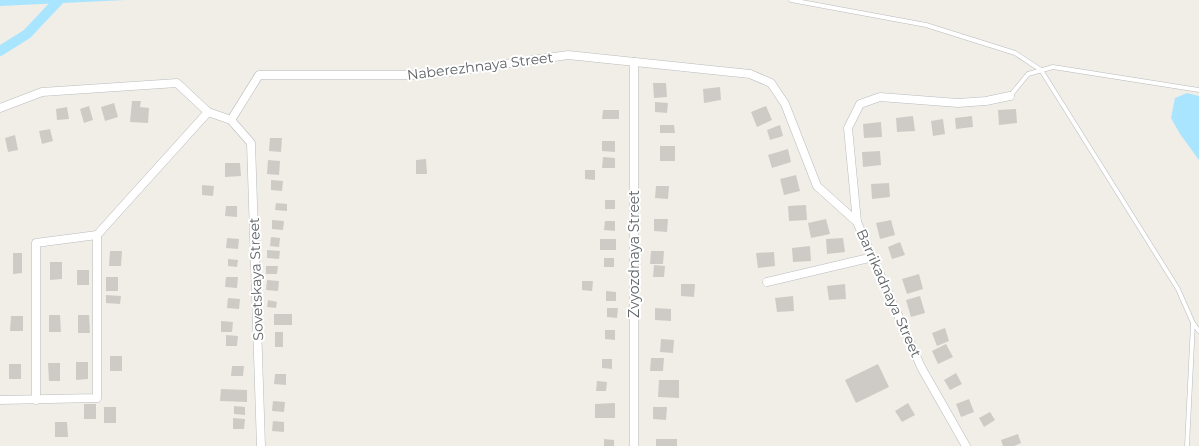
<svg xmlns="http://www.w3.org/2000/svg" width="1199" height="446" font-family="Montserrat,sans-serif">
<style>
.water{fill:#aae5ff}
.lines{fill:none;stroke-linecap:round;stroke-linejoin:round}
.canal{stroke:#aae5ff;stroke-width:10}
.building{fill:#cecbc6}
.lane-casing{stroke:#b8bbbe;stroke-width:5}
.street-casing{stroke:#b8bbbe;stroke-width:9}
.lane{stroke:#fff;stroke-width:4}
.street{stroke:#fff;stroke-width:8}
.labels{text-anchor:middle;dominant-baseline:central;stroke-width:4;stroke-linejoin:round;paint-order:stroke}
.street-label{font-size:14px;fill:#5f6468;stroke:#fff}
</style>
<rect width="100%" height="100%" fill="#f1eee7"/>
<g class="water">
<path d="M0,0h126l-126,6z"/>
<path d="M1187,93l12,3v64l-19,-26 -9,-16 4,-20z"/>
</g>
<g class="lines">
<path class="canal" d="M0,51l27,-17 32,-34"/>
</g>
<g class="building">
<path d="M653,83h13l1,14 -13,1z"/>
<path d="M720,87l1,13 -17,3 -1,-14z"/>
<path d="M132,101h9l-1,6 9,1 -1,15 -18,-1z"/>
<path d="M655,102l13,1 -1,10 -12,-1z"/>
<path d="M114,103l4,14 -13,4 -4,-14z"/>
<path d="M89,106l4,14 -9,3 -4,-14z"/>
<path d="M766,106l6,14 -15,7 -6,-15z"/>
<path d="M67,107l2,12 -12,1 -1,-11z"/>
<path d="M1016,109l1,14 -18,2 -1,-15z"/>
<path d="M603,110h16v9h-17z"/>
<path d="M913,116l2,15 -18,1 -1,-14z"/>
<path d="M972,116l1,11 -17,2 -1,-11z"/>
<path d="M943,119l2,15 -12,2 -2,-15z"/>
<path d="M881,122l1,15 -18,1 -1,-14z"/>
<path d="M660,125h14l1,8h-15z"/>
<path d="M780,125l3,11 -13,4 -3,-10z"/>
<path d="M50,129l3,12 -11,3 -3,-13z"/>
<path d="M15,135l3,15 -10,2 -3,-14z"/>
<path d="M270,138h12l-1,14 -12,-1z"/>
<path d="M602,141h13v11l-13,-1z"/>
<rect x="660" y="146" width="15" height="15"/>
<path d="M788,149l3,13 -19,6 -4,-13z"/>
<path d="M880,151l1,14 -18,2 -1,-15z"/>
<path d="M603,157l12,1v10h-13z"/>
<path d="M426,159l1,15h-11v-14z"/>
<path d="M268,160l12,1 -1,14 -12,-1z"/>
<path d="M225,163h15l1,13 -16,1z"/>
<path d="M585,170h10v10l-10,-1z"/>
<path d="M796,175l4,16 -16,4 -4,-16z"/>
<path d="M271,180l12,1 -1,10 -11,-1z"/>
<path d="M889,183l1,14 -18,2 -1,-15z"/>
<path d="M202,185l12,1 -1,10 -11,-1z"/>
<path d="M656,186h13l-1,13 -13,-1z"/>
<rect x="605" y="200" width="10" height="9"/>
<path d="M276,203l11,1v7l-12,-1z"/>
<path d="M806,205l1,15 -18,1 -1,-15z"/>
<path d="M226,206h11v11l-12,-1z"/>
<path d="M654,219h14l-1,13 -13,-1z"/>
<path d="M826,219l4,15 -19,4 -3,-15z"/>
<path d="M272,220l12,1 -1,9 -11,-1z"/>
<path d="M891,220l4,15 -15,4 -4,-16z"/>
<path d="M605,221h10v10l-11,-1z"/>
<path d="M271,237l9,1 -1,9 -9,-1z"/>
<path d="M227,238l12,1 -1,10 -12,-1z"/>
<path d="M843,238l2,14 -18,2 -1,-15z"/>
<rect x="600" y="239" width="16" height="11"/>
<path d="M900,242l5,13 -13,4 -4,-12z"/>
<path d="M810,246l1,15 -18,1 -1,-14z"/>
<path d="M267,250l13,1 -1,8 -12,-1z"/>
<path d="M110,251h12l-1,15h-12z"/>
<path d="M651,251h13l-1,13h-13z"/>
<path d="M774,252l1,14 -17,2 -2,-15z"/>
<path d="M13,253h9v20l-9,1z"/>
<rect x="604" y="258" width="10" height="9"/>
<path d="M228,259l10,1 -1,7 -9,-1z"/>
<path d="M50,262h12v17l-12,1z"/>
<path d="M654,265l11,1 -1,11h-11z"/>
<path d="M266,266h12l-1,8h-11z"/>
<rect x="77" y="270" width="12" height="15"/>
<path d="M919,274l4,15 -16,5 -5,-15z"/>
<rect x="106" y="277" width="12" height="14"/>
<path d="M226,277h12l-1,11 -12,-1z"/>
<path d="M267,280l12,1 -1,10 -12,-1z"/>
<path d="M582,281h11l-1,10 -10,-1z"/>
<path d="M681,284h14l-1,13 -13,-1z"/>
<path d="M845,284l1,15 -17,1 -2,-14z"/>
<path d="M606,291l10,1v9h-10z"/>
<path d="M106,295l15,1 -1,8 -14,-1z"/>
<path d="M793,296l1,15 -17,1 -2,-14z"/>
<path d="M920,296l5,17 -14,4 -5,-17z"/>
<path d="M228,298l12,1 -1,10 -12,-1z"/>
<path d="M268,300l9,2 -1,6 -9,-1z"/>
<path d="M607,308h11l-1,10 -10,-1z"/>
<path d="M655,308l16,1v12l-16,-1z"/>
<rect x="274" y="314" width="18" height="11"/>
<path d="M49,315h11l1,17h-12z"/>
<path d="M78,315h11l1,18h-12z"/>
<path d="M11,316h12v15h-13z"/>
<path d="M221,321l12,1 -1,10h-11z"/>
<path d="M945,328l4,13 -12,5 -5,-13z"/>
<path d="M605,330h10v10l-10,-1z"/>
<rect x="275" y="332" width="8" height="15"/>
<path d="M226,335l12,1 -1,10h-11z"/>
<path d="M661,339l13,1 -1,13 -13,-1z"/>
<path d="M946,344l7,13 -15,7 -6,-13z"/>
<rect x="110" y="356" width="12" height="15"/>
<path d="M651,358h13l-1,13h-13z"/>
<path d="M602,359h10v10l-10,-1z"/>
<path d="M76,362h12v17l-12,1z"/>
<path d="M48,363h12v18h-11z"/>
<rect x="9" y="364" width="12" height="15"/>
<path d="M878,364l11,23 -33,16 -11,-23z"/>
<path d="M232,366h12l-1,10h-12z"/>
<path d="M956,373l6,11 -12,6 -6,-10z"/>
<path d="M275,374h11v11l-12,-1z"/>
<path d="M659,380h20v18l-21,-1z"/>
<path d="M597,381l10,1 -1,9h-10z"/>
<path d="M221,389l26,1v12l-27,-1z"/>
<path d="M969,399l5,13 -13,5 -5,-13z"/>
<path d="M273,401l12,1 -1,10 -12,-1z"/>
<path d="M615,403v15h-20v-14z"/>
<path d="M908,403l7,12 -13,7 -7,-11z"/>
<rect x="84" y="404" width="12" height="15"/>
<path d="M234,406l11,1v8l-11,-1z"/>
<rect x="104" y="407" width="12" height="16"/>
<path d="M653,407h14l-1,13 -13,-1z"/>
<path d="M990,412l5,8 -11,7 -5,-9z"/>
<path d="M233,418l12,1 -1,10h-11z"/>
<path d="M273,421l11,1v10l-12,-1z"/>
<path d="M55,422h12l1,15h-13z"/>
<path d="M1018,434l3,9 -7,3h-11l-2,-6z"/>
<path d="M604,439l10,1v6h-10z"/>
<rect x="656" y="439" width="21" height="7"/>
</g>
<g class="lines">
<g class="lane-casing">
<g id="lane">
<path d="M791,0l135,25 89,28 26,17 137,219 15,34 -6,123"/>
<path d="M1010,96l18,-22 25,-7 146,23"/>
<path d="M1193,323l6,8"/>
</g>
</g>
<g class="street-casing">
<g id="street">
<path d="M0,108l42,-16 135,-9 31,29 23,8 28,-45h168l141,-20 182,19 21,9 14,21 32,82 40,36"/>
<path d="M231,120l20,23 10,303"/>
<path d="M767,282l106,-25"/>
<path d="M0,400l97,-2v-163l111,-123"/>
<path d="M36,400v-157l61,-8"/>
<path d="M634,446v-384"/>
<path d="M966,446l-45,-79 -64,-145 -9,-94 12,-24 20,-7 78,6 28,-2 24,-5"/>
</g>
</g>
<use href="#lane" class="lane"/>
<use href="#street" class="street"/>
</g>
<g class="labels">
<g class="street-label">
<text transform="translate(480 66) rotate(-7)">Naberezhnaya Street</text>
<text transform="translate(634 254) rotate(-90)">Zvyozdnaya Street</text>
<text transform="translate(256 279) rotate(-92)">Sovetskaya Street</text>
<text transform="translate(889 293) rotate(66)">Barrikadnaya Street</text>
</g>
</g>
</svg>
